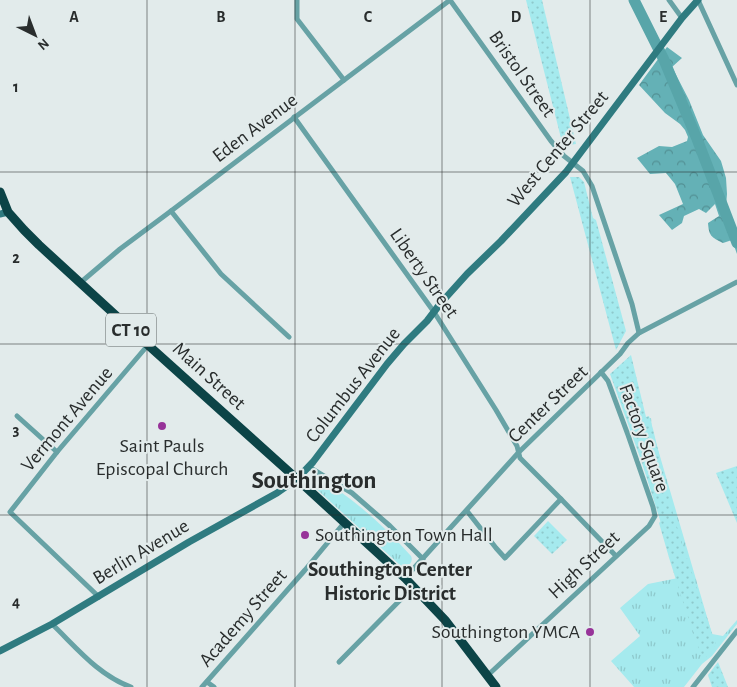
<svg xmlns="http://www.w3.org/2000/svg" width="737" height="687" font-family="'Alegreya Sans',sans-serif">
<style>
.grass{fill:url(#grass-tufts)}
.forest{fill:url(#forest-crowns)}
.park{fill:url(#park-dots)}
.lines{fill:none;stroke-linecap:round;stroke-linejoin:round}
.river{stroke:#58a5a9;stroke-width:11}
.street{stroke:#67a2a5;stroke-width:5}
.secondary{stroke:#2f7b80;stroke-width:7}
.highway{stroke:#0c4447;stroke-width:9}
.grid{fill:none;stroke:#292d2d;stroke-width:1;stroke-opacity:0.55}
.poi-dot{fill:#973399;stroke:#e2ebeb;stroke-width:2}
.labels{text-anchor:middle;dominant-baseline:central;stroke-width:4;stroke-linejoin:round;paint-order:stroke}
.shield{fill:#e2ebeb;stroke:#606666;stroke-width:1}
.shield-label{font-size:19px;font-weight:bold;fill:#292d2d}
.street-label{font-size:20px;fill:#292d2d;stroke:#e2ebeb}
.poi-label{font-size:20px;fill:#292d2d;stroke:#e2ebeb}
.neighbourhood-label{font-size:21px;font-weight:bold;fill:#292d2d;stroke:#e2ebeb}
.district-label{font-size:25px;font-weight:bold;fill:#292d2d;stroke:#e2ebeb}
.grid-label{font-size:16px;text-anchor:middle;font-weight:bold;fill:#292d2d;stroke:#e2ebeb;stroke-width:4;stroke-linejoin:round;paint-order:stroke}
</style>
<defs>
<pattern id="grass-tufts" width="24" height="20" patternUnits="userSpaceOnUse" patternTransform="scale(1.25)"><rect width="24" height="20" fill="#a5eaee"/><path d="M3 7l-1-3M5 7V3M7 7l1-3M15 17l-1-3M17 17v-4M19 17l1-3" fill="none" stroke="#8ec9cc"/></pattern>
<pattern id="forest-crowns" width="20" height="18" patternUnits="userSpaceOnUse" patternTransform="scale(1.25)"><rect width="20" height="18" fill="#64b1b6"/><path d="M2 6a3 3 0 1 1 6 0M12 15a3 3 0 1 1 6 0" fill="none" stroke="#529094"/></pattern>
<pattern id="park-dots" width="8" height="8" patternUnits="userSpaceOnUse" patternTransform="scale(1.25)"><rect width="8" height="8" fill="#a5eaee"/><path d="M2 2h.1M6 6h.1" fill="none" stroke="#8ec9cc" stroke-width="1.8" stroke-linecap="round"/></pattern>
</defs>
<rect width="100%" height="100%" fill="#e2ebeb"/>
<g class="grass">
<path d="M651,418l1,11 60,205 11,2 14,-16v4l-25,32 -10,8 -18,23h-50l-23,-26 29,-25 -20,-28 28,-24 30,-6 -36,-116 4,-1 -4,-42z"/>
<path d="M314,477c8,1 17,8 24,13 27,19 51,41 73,66 2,4 0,8 -4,10h-6l-90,-82 -1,-3z"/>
</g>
<path class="forest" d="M667,47l15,11 -10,9 17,33 14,35 18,26 5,17 1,16 -1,12 11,27v21l-5,-14 -9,3c-12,-6 -14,-7 -15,-20l11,-7 -4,-12 -9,9 -7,-4 -15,7 -2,7 -10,7 -13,-15 24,-11 -8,-20 -9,-11 -16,1 -13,-16 22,-12 13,1 15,-6 1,-4 -3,-7 -5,-6 -15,-11 -26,-28z"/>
<g class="park">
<path d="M526,0h16l34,144 -13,2z"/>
<path d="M570,177h9l5,5 9,36 3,2 30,111 -10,19z"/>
<path d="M631,355l15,62 3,-1 4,13 20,84 13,45h1l29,87 -13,16c-16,-46 -31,-91 -44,-138l2,-2 -19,-58 -32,-89z"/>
<path d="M737,466v57l-21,-50z"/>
<path d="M548,521l19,19 -15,14 -18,-18z"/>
<path d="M718,662l10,25h-16l-4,-12z"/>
</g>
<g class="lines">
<path class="river" d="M634,0l30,60 33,79 40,104"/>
<g class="street">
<path d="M297,0v19l47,61"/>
<path d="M450,0l101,141 13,15 19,15 9,15 40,118 7,29"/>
<path d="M669,0l13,18"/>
<path d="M698,0l39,85"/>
<path d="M294,117l140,195 62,98 21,36 3,12 41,41 55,57"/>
<path d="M171,211l50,63 68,63"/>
<path d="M80,283l40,-34 51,-38 279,-211"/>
<path d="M17,416l40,36"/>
<path d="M309,467l43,26 38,33 33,33"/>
<path d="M467,511l29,37 9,10 56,-59"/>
<path d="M405,578l114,-126 101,-98 8,-11 11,-10 98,-51"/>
<path d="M99,597l-89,-85 47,-60 91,-107"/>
<path d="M52,624c24,23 46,51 79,63"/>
<path d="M339,662l74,-75"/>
<path d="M487,676l162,-150 6,-10 -2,-9 -25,-72 -20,-54 -7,-9"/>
<path d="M207,682l7,5"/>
<path d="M202,687l103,-117 39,-47"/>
<path d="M693,687l44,-56"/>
</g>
<g class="secondary">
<path d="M0,214l8,-2"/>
<path d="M0,651l52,-27 137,-82 88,-49 20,-14 16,-17 74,-98 17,-20 23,-23 13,-17 27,-30 34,-33 65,-69 116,-154 16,-18"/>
</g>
<path class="highway" d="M0,192l8,20 16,18 15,15 109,100 149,134 108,99 40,42 51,67"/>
</g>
<path class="grid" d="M147,0v687M295,0v687M442,0v687M590,0v687M0,172h737M0,344h737M0,515h737"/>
<g class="poi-dot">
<circle cx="162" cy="426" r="5"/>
<circle cx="305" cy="535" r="5"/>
<circle cx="590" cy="632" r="5"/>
</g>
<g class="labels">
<rect class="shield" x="106" y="313.5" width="50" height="33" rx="4"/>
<g class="shield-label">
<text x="131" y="330">CT 10</text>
</g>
<g class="street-label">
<text transform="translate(522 74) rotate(55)">Bristol Street</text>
<text transform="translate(255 128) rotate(-37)">Eden Avenue</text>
<text transform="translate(558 149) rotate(-50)">West Center Street</text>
<text transform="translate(424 273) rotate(55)">Liberty Street</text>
<text transform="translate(209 376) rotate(42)">Main Street</text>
<text transform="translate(353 385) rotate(-52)">Columbus Avenue</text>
<text transform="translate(548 404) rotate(-44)">Center Street</text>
<text transform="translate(67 419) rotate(-50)">Vermont Avenue</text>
<text transform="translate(644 438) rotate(70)">Factory Square</text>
<text transform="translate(141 552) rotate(-31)">Berlin Avenue</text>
<text transform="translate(584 565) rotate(-43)">High Street</text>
<text transform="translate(243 618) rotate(-49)">Academy Street</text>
</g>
<g class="poi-label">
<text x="162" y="446">Saint Pauls<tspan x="162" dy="23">Episcopal Church</tspan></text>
<text x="315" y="535" text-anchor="start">Southington Town Hall</text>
<text x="580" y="632" text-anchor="end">Southington YMCA</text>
</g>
<g class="neighbourhood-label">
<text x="390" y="569">Southington Center<tspan x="390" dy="24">Historic District</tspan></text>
</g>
<g class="district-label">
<text x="314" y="480">Southington</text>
</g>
</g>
<g class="grid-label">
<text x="74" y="22">A</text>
<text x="221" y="22">B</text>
<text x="368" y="22">C</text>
<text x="516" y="22">D</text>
<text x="663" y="22">E</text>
<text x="16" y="92">1</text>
<text x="16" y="263">2</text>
<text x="16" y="435">3</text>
<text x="16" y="607">4</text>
</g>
<g transform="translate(35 35) rotate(138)" stroke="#e2ebeb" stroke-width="4" paint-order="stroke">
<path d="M0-4L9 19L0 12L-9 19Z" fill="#292d2d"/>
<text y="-8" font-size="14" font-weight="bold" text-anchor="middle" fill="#292d2d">N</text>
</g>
</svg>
